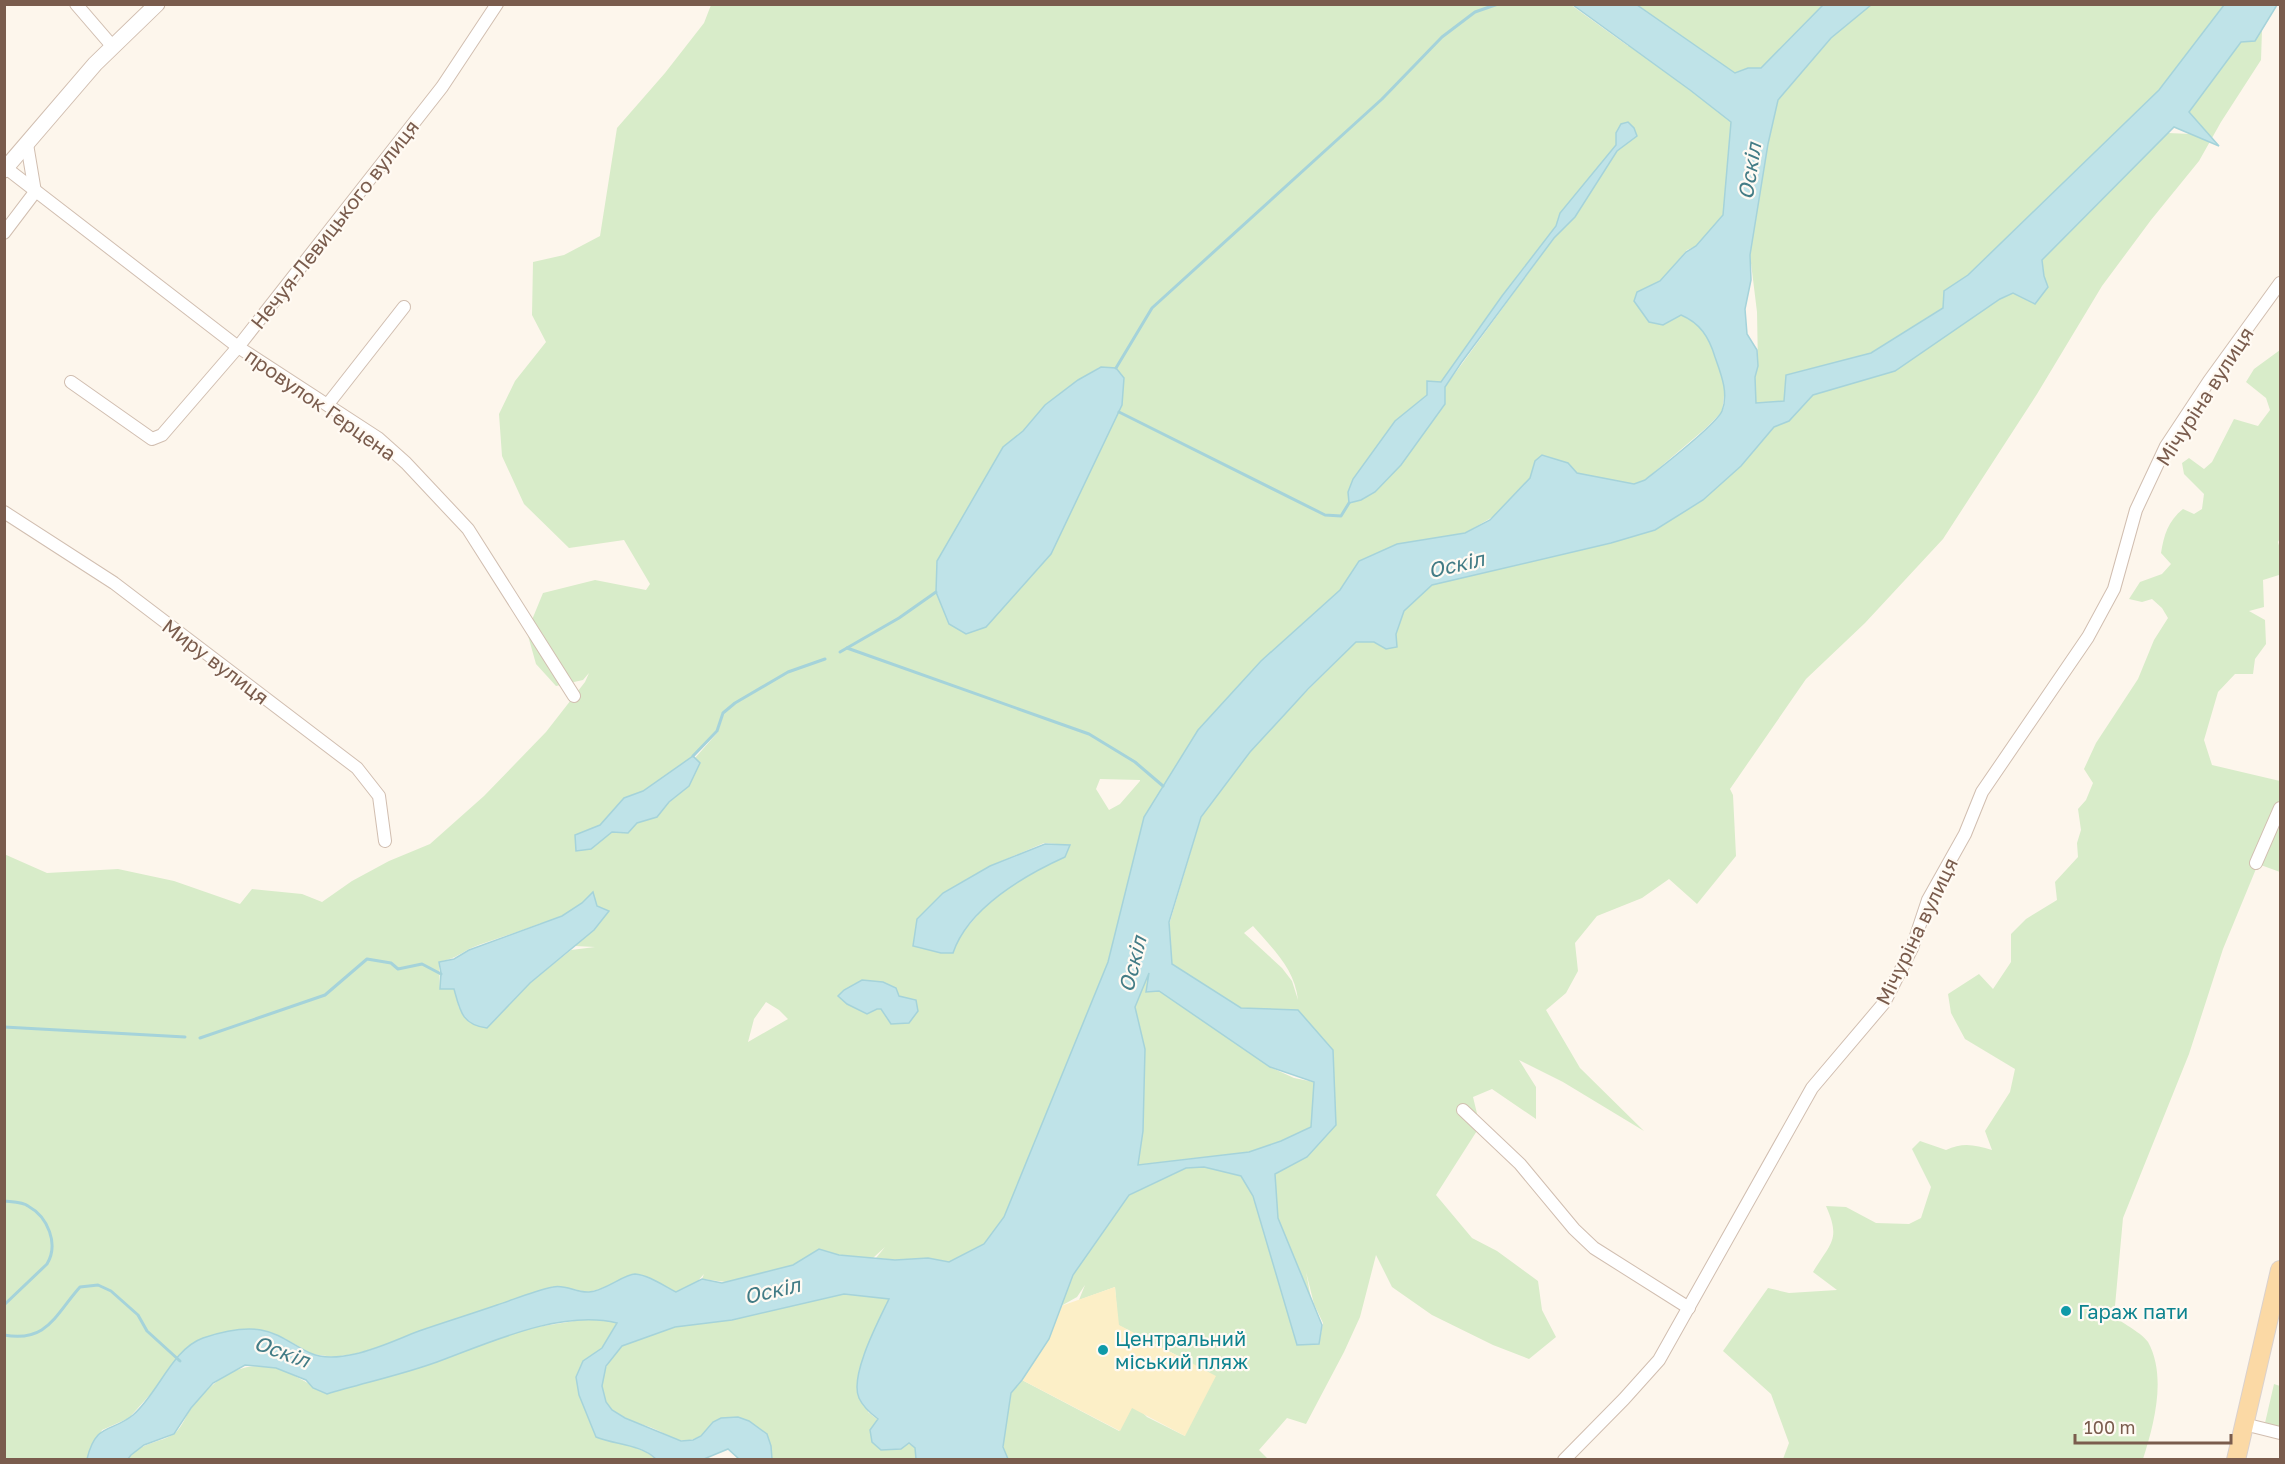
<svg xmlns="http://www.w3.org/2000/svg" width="2285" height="1464" font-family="'Golos Text',sans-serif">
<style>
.green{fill:#d8ecc9;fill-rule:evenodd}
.sand{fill:#fcefc7}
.water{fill:#bfe3e8;stroke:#a5d3da;stroke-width:1.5;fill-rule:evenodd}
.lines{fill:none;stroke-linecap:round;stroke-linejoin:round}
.stream{stroke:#a5d3da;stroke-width:3}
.minor-casing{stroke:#d1beb0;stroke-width:14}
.tertiary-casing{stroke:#d1beb0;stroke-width:17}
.primary-casing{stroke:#dad1cd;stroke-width:20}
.minor{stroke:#fff;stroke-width:12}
.tertiary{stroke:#fff;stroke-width:15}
.primary{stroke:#fbd9a5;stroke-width:18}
.culture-dot{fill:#0f9aa8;stroke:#fffaf3;stroke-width:2}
.labels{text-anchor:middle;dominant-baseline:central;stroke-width:4.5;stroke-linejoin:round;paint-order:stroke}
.street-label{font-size:20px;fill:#7a5c4d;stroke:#fffaf3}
.culture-label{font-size:20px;fill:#0d838f;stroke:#fffaf3;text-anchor:start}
.water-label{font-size:21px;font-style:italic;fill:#437c86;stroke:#fffaf3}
</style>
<rect width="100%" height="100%" fill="#fdf6ec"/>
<g class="green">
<path d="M711,5h860l57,41 5,-7 99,82 -7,97 -29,28 -9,4 -27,31 -23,11 26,33 18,-10 14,6 16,21 14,45 -3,25 -16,16 -61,52 -41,16 -69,-35 -5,17 -20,22 -14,15 -31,18 -68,11 -38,17 -19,29 -79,71 -63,69 -54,87 -36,145 -104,255 -19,27 -36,18 -21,-4 -33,2 -19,-2 9,-11 -12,11 -34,-3 -20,-6 -26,16 -51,14 -16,3 -24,-3 2,-5 -8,9 -20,9 -29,-15 -15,-3 -32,15 -12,3 -32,-6 -137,45 -29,13 -36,10 -20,3 -22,-3 -28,-16 -129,51 -26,29 -27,12 -14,29h-83l-1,-605 43,19 71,-4 56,12 66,23 12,-15 50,5 20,8 30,-21 37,-20 41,-17 54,-48 62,-64 39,-50 4,-9 -6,7 -27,6 -20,-22 -9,-32 16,-39 52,-13 51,10 4,-6 -26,-44 -55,8 -45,-44 -22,-48 -3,-42 16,-33 31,-39 -14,-27 1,-53 31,-7 36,-19 17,-108 48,-55 39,-50zM1616,153l-41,64 -21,21 -109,149v17l-92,75 42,-58 46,-38 61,-87 54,-70 3,-10zM1100,367l-49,187 -65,73 -27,-102 44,-77 20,-17 22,-26 33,-25zM717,731l1,1 -23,26 5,5 -11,23 -22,18 -10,12 -20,7 -9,10 -16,-1 -21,17 9,-24 24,-27 19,-7 48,-33zM1100,779l40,1v1l-20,23 -11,6 -13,-21zM1044,843l26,2 -5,12 -23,10 -55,33 -10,16 -20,23 -16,14 -28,-7 30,-53 47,-27zM541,923l28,26 6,-3 20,1 -24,3 -41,33 -43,45 -28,-20 -5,-19h-14l-1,-27c14,-3 19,-7 30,-13 24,-10 48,-16 72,-26zM766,1002l13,8 9,9 -40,23 6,-23z"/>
<path d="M1635,5h191l-65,63h-13l-13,5z"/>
<path d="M1871,5h353l-65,85 -191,185 -24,16 -1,17 -72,45 -85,22 -2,26 -29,2v-26l3,-11 -1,-54 -7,-57 18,-111 10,-44 53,-62z"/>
<path d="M2277,5l-15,25 -1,30 -40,62 -22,39 -48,59 -49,66 -65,108 -94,145 -78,84 -59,56 -76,110 3,6 3,61 -39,48 -28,-25 -27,19 -45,18 -22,27 3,28 -12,22 -20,17 34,58 64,63 -81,-49 -44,-22 17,27v32l-44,-30 -19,8 7,29 -44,69 36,43 25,13 41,30 4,29 14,27 -27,22 -36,-14 -61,-30 -40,-28 -16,-32 -16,62 -16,35 -38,72 -19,-6 -28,32 9,9 -263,1c-3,-20 -2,-46 5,-65 3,-5 8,-10 12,-15l97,51 10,-24 9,1 9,9 38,19 3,-70 -2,-6 -68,-35 -3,-38 -36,13 6,-15 -8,12 -16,9 12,-31 56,-80 57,-27 18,-1 37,7 12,22 44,148h22l4,-21 -9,-19 -8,-32 7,37 -36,-89 -4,-47 34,-16 26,-107 -92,-42 -69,-44 -3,-39 32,-108 49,-65 43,-47 63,-63h18l12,7 10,-17 8,-21 28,-26 179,-42 44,-13 48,-30 38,-34 33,-39 15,-6 24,-26 82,-24 105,-72 13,-6 35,-6 -4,-11 -2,-16 126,-127 23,1 8,-3 -10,-19 61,-82zM1253,926c20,23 42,43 45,74l-6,-19 -10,-13 -38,-35z"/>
<path d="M2280,350v188l-2,4 2,7 -1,26 -16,5 1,27 -15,4 16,9 1,24 -11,15 -2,15h-18l-17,18 -14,48 8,25 68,16v91l-22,-8 -35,85 -34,105 -66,164 -9,99c9,6 29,17 34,25 19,34 6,83 -5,117h-360l6,-16 -18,-49 -48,-43 45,-63 21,5 48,-3 -24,-18c18,-30 28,-32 13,-66l20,1 30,16 33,1 12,-6 10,-31 -19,-38 8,-8 26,9c17,-8 29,-5 46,0l-7,-19 25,-39 5,-23 -50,-30 -14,-26 -3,-19 31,-20 14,15 18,-27v-28l15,-15 31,-19 -2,-18 23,-25 -1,-14 4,-13 -3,-21 8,-9 7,-17 -9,-14 12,-26 42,-64 16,-39 14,-22 -6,-10 -10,-9 -10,3 -13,-3 11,-17 22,-8 9,-10 -10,-11c3,-18 7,-32 22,-44l11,5 8,-5 2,-15 -20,-20 -2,-11 7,-5 15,11 8,-7 22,-43 24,7 12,-16 -4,-12 -20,-16 8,-13z"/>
<path d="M1150,969l11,18 95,63 14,17 24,11 20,4 2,43 -35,16 -32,11 -112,13 -2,-158z"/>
<path d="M844,1294l47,4 -23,114 10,8 -8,10 1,3 37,10 7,5 1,11h-144l-1,-10 -70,-13c-23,11 -30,-1 -51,-9 -12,-4 -26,-7 -37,-16 -21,-18 -9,-50 9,-65 16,-13 69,-22 92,-27 43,-8 86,-17 130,-25z"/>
<path d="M593,1318l24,4 -15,26 -23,47 17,42c19,4 46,10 60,22l-528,1c11,-20 38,-16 50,-30 6,-7 9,-17 15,-24 22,-27 45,-46 82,-38 14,3 35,17 49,24l207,-64z"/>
<path d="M2274,1384l6,2v41l-15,-4z"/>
</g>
<path class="sand" d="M1115,1287l4,38 97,51 -31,60 -53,-28 -12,23 -98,-51 39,-74z"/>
<g class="water">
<path d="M1573,5h64l98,68 13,-5h13l62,-63h48l-40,33 -53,62 -10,44 -18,111 1,25 -6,29 2,25 10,16 1,16 -3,11 1,26 28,-2 2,-26 85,-22 72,-45 1,-17 24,-16 191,-185 65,-85h53l-22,36 -14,1 -52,70 30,34 -45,-19 -132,133 2,16 4,11 -13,17 -22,-11 -13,6 -105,72 -82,24 -24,26 -15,6 -33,39 -38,34 -48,30 -44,13 -179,42 -28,26 -8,23 1,13 -11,2 -12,-7h-18l-48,47 -58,63 -49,65 -32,105 3,42 69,44 57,2 35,40 3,75 -29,32 -32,17 3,44 44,107 -3,19 -22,1 -44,-149 -12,-20 -37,-9 -18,1 -57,27 -56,80 -24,64 -27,41 -11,13 -8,54 5,12h-92l-1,-11 -6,-5 -8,6 -20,1 -9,-8 -2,-12 8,-11c-8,-6 -15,-12 -19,-21 -10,-22 20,-78 30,-99l-45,-5 -112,26 -57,7 -53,19 -16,20 -4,20 4,16 6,8 13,8 56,23 12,-1 8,-4 12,-14 8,-4 17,-1 11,4 18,13 4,12 1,13h-33l-11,-10 -24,10h-48c-16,-15 -40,-14 -60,-22l-17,-42 -3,-18 7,-16 19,-13 15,-25c-56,-14 -128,20 -180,39 -36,13 -74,21 -110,32l-14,-6 -7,-8 -30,-12 -31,-3 -32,18 -22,25 -17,26 -30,11 -13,10 -3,4h-41c9,-37 24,-26 46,-44 25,-21 39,-66 70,-77 18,-6 40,-11 58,-8 19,3 33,16 49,23 13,6 32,4 45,1 23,-5 43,-15 64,-23 26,-9 52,-17 78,-26 18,-6 37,-14 56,-18 12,-3 24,6 36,5 16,-1 35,-18 46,-18 14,1 29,12 41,18l26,-13 20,4 71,-18 26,-16 20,6 56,5 33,-2 21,4 35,-18 20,-27 104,-255 36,-145 54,-87 63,-69 79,-71 19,-29 38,-17 68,-11 25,-13 40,-42 5,-17 7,-6 26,8 9,10 57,11 11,-4c15,-12 71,-55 77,-69 7,-18 -1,-37 -7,-54 -6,-20 -15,-34 -34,-42l-18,10 -14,-3 -15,-21 3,-9 23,-11 26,-29 10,-6 27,-31 8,-93 -41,-32zM1149,973l-3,19 13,-1 111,76 44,15 -3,45 -30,14 -32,11 -111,13 5,-34 2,-82 -10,-42z"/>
<path d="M1628,122l6,6 3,8 -20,15 -42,66 -21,21 -93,125 -16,24v17l-44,61 -26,27 -14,8 -12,3 -1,-11 5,-13 42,-58 32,-26v-14l14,1 61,-86 54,-70 4,-13 56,-68v-12l5,-9z"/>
<path d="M1101,367l15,1 8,10 -2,27 -71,149 -65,73 -20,7 -17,-10 -13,-32 1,-31 66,-114 20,-16 22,-26 33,-25z"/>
<path d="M693,756l7,7 -11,23 -20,16 -12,15 -20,6 -9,10 -16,-1 -21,17 -15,2 -1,-16 25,-10 24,-27 19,-7z"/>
<path d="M1045,844l25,1 -5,12c-40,18 -97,51 -112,96h-12l-28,-7 4,-27 26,-26 47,-27z"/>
<path d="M593,892l4,14 12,5 -15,19 -64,53 -43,45c-25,-3 -27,-17 -33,-39h-14l1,-16 -2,-11 15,-3 15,-9 93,-34 20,-13z"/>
<path d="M862,980l21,2 13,6 3,8 17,4 2,11 -9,12 -18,1 -10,-15h-4l-10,5 -20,-10 -9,-8 6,-6z"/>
</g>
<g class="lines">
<g class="stream">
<path d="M1116,368l36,-60 230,-209 60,-62 33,-25 23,-8"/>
<path d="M1119,412l206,103 16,1 8,-13"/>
<path d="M847,648l242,86 46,28 28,24"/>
<path d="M840,652l59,-34 37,-26"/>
<path d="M693,756l24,-25 6,-18 12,-10 53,-31 37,-13"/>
<path d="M4,1027l181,10"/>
<path d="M200,1038l125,-43 42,-36 24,4 7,6 24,-5 19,10"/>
<path d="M4,1201c7,1 19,1 24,5 20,11 31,38 19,58l-43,41"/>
<path d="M4,1335c43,8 51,-20 76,-48l18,-2 13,6 27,24 9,16 33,30"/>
</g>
<g class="minor-casing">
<g id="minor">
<path d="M76,4l37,43"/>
<path d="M6,168l232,179 140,91 28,25 62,66 106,167"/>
<path d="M4,233l31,-41 -8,-48"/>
<path d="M71,382l81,57 10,-4 76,-88 204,-260 55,-83"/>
<path d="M328,404l76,-97"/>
<path d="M4,512l110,71 243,185 22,28 6,45"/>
<path d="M2256,863l24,-55"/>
<path d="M1463,1110l57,54 54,65 20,19 95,60"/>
<path d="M2244,1424l36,9"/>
<path d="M1564,1460l60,-61 35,-39 153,-272 72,-85 28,-55 16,-48 37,-66 17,-42 106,-155 26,-48 22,-79 30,-64 43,-65 71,-98"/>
</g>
</g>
<g class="tertiary-casing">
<path id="tertiary" d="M4,170l91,-106 62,-60"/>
</g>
<g class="primary-casing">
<path id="primary" d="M2236,1460l44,-190"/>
</g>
<use href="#minor" class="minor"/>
<use href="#tertiary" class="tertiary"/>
<use href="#primary" class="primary"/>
</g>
<g class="culture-dot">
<circle cx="2066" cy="1311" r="6"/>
<circle cx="1103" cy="1350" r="6"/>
</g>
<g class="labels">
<g class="street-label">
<text transform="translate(334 224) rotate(-52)">Нечуя-Левицького вулиця</text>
<text transform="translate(2204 396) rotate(-57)">Мічуріна вулиця</text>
<text transform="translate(321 404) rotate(35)">провулок Герцена</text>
<text transform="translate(216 661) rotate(37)">Миру вулиця</text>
<text transform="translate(1916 931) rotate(-64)">Мічуріна вулиця</text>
</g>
<g class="culture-label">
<text x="2078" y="1311">Гараж пати</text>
<text x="1115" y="1338">Центральний<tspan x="1115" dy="23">міський пляж</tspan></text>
</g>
<g class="water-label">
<text transform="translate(1749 171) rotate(-81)">Оскіл</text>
<text transform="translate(1456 564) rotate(-13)">Оскіл</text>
<text transform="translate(1132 964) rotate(-76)">Оскіл</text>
<text transform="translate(772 1290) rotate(-13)">Оскіл</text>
<text transform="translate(282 1351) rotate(20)">Оскіл</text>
</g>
</g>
<rect width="2285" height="1464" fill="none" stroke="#7a5c4d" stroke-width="12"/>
<path d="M2075 1434v9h156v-9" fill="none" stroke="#7a5c4d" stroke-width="3"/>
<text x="2084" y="1434" font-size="18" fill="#7a5c4d" stroke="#fffaf3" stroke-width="4.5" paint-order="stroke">100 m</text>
</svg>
